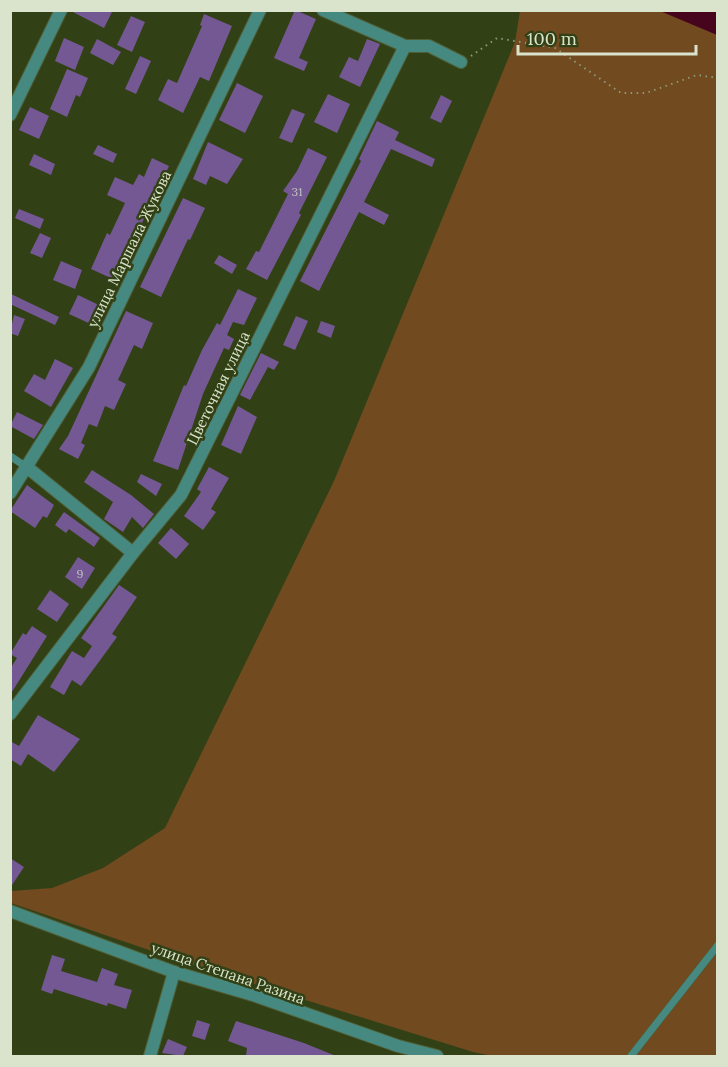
<svg xmlns="http://www.w3.org/2000/svg" width="728" height="1067" font-family="Lora,serif">
<style>
.green{fill:#714a20}
.water{fill:#46051d}
.building{fill:#745893}
.lines{fill:none;stroke-linecap:round;stroke-linejoin:round}
.lane-casing{stroke:#505e36;stroke-width:8}
.street-casing{stroke:#505e36;stroke-width:14}
.path{stroke:#8d9978;stroke-width:2;stroke-dasharray:1.5 4.5;stroke-linecap:butt}
.lane{stroke:#458981;stroke-width:7}
.street{stroke:#458981;stroke-width:12}
.labels{text-anchor:middle;dominant-baseline:central;stroke-width:5;stroke-linejoin:round;paint-order:stroke}
.number-label{font-size:12px;fill:#c0c1be}
.street-label{font-size:15px;fill:#dae4cc;stroke:#324015}
</style>
<rect width="100%" height="100%" fill="#324015"/>
<path class="green" d="M520,11h154l43,18v1027h-224l-20,-4 -280,-87 -182,-62v-12l41,-3 51,-20 62,-40 169,-347 181,-439z"/>
<path class="water" d="M660,11h57v24z"/>
<g class="building">
<path d="M69,10h44l-9,18z"/>
<path d="M295,10l21,9 -17,39 9,4 -4,9 -30,-13z"/>
<path d="M204,14l28,12 -23,55 -9,-4 -17,36 -25,-13 10,-21 9,4 25,-57 -2,-1z"/>
<path d="M131,16l14,6 -13,30 -15,-7z"/>
<path d="M64,38l20,9 -9,23 -20,-9z"/>
<path d="M97,39l24,13 -8,13 -23,-12z"/>
<path d="M367,39l13,5 -20,43 -21,-10 10,-20 9,4z"/>
<path d="M140,56l11,5 -15,33 -11,-5z"/>
<path d="M67,69l21,9 -8,19 -4,-2 -9,22 -17,-8z"/>
<path d="M237,83l26,13 -18,37 -26,-13z"/>
<path d="M328,94l22,10 -13,29 -23,-11z"/>
<path d="M441,95l11,6 -11,22 -11,-5z"/>
<path d="M30,107l19,9 -10,23 -20,-9z"/>
<path d="M292,109l13,5 -13,29 -13,-5z"/>
<path d="M377,121l22,11 -4,8 40,19 -3,8 -41,-18 -27,53 25,13 -5,10 -25,-13 -40,79 -19,-10 61,-120 -2,-2z"/>
<path d="M208,142l35,17 -16,25 -17,-8 -4,9 -13,-6z"/>
<path d="M98,145l19,9 -4,9 -20,-9z"/>
<path d="M308,148l19,9 -28,56 2,2 -34,65 -21,-11 10,-18 3,1 29,-58 -5,-3 14,-20z"/>
<path d="M34,154l21,10 -4,11 -22,-10z"/>
<path d="M152,158l17,8 -54,114 -24,-11 16,-36 3,2 15,-32 -18,-8 8,-18 18,8 6,-11 5,3z"/>
<path d="M183,198l22,10 -15,32 -2,-1 -27,58 -21,-10z"/>
<path d="M19,209l25,10 -4,10 -25,-11z"/>
<path d="M40,233l11,5 -9,20 -12,-5z"/>
<path d="M219,255l18,10 -5,9 -18,-11z"/>
<path d="M61,261l21,9 -7,19 -22,-9z"/>
<path d="M238,289l19,9 -13,27 -11,-3 -6,13 7,4 -5,11 -5,-2 -21,46 -25,76 -25,-9 31,-76 2,1 16,-36 15,-27 3,2z"/>
<path d="M11,294l48,23 -4,8 -45,-21z"/>
<path d="M78,295l25,12 -8,19 -26,-12z"/>
<path d="M126,311l27,12 -11,26 -8,-4 -16,35 8,4 -12,26 -9,-4 -8,21 -8,-3 -8,19 4,2 -7,14 -19,-10 9,-13z"/>
<path d="M14,315l11,4 -7,17 -8,-3z"/>
<path d="M296,316l12,5 -13,29 -12,-5z"/>
<path d="M321,321l14,5 -4,12 -14,-6z"/>
<path d="M261,353l18,9 -5,8 -6,-3 -18,33 -10,-5z"/>
<path d="M55,359l18,9 -22,39 -27,-16 10,-17 11,6z"/>
<path d="M238,406l19,11 -16,37 -20,-9z"/>
<path d="M17,412l26,13 -9,14 -24,-13z"/>
<path d="M209,467l20,11 -18,31 5,3 -13,18 -19,-14 17,-24 -4,-3z"/>
<path d="M92,470l39,25 23,19 -11,14 -11,-11 -9,15 -19,-13 9,-17 -29,-20z"/>
<path d="M141,474l21,10 -6,12 -19,-14z"/>
<path d="M27,485l27,20 -7,13 -4,-2 -8,12 -25,-17z"/>
<path d="M64,512l36,26 -6,9 -25,-18 -3,4 -11,-8z"/>
<path d="M171,528l18,16 -13,15 -18,-16z"/>
<path d="M78,557l17,11 -13,21 -17,-12z"/>
<path d="M119,585l18,12 -25,37 5,3 -16,22 -20,27 -9,-6 -8,15 -14,-8 22,-36 12,7 8,-12 -11,-8z"/>
<path d="M50,590l19,14 -12,18 -20,-13z"/>
<path d="M32,626l15,10 -37,59v-26l7,-11 -7,-4 13,-21 3,2z"/>
<path d="M38,715l42,24 -26,33 -26,-18 -7,12 -11,-7v-18l9,5z"/>
<path d="M10,858l14,9 -14,21z"/>
<path d="M52,955l13,4 -4,12 36,11 5,-14 16,6 -4,11 18,5 -6,19 -18,-6 -1,3 -53,-17 -2,5 -11,-4z"/>
<path d="M197,1020l13,4 -5,16 -13,-4z"/>
<path d="M236,1021l68,22 32,13h-90l1,-8 -19,-7z"/>
<path d="M168,1039l19,8 -4,9 -21,-3z"/>
</g>
<g class="lines">
<g class="lane-casing">
<g id="lane">
<path d="M10,456l18,12"/>
<path d="M631,1056l87,-111"/>
</g>
</g>
<g class="street-casing">
<g id="street">
<path d="M323,10l82,36h24l32,16"/>
<path d="M10,115l51,-105"/>
<path d="M28,468l105,85"/>
<path d="M10,493l79,-126 171,-357"/>
<path d="M10,714l123,-161 48,-58 224,-449"/>
<path d="M10,911l164,61 79,23 145,51 39,10"/>
<path d="M150,1056l24,-84"/>
</g>
</g>
<path class="path" d="M471,56l26,-18 58,10 66,45h25l51,-18 21,3"/>
<use href="#lane" class="lane"/>
<use href="#street" class="street"/>
</g>
<g class="labels">
<g class="number-label">
<text x="297" y="191">31</text>
<text x="80" y="573">9</text>
</g>
<g class="street-label">
<text transform="translate(129 249) rotate(-64)">улица Маршала Жукова</text>
<text transform="translate(218 388) rotate(-64)">Цветочная улица</text>
<text transform="translate(228 973) rotate(19)">улица Степана Разина</text>
</g>
</g>
<rect width="728" height="1067" fill="none" stroke="#dae4cc" stroke-width="24"/>
<path d="M518 45v9h178v-9" fill="none" stroke="#dae4cc" stroke-width="3"/>
<text x="527" y="45" font-size="18" fill="#dae4cc" stroke="#324015" stroke-width="4.5" paint-order="stroke">100 m</text>
</svg>
